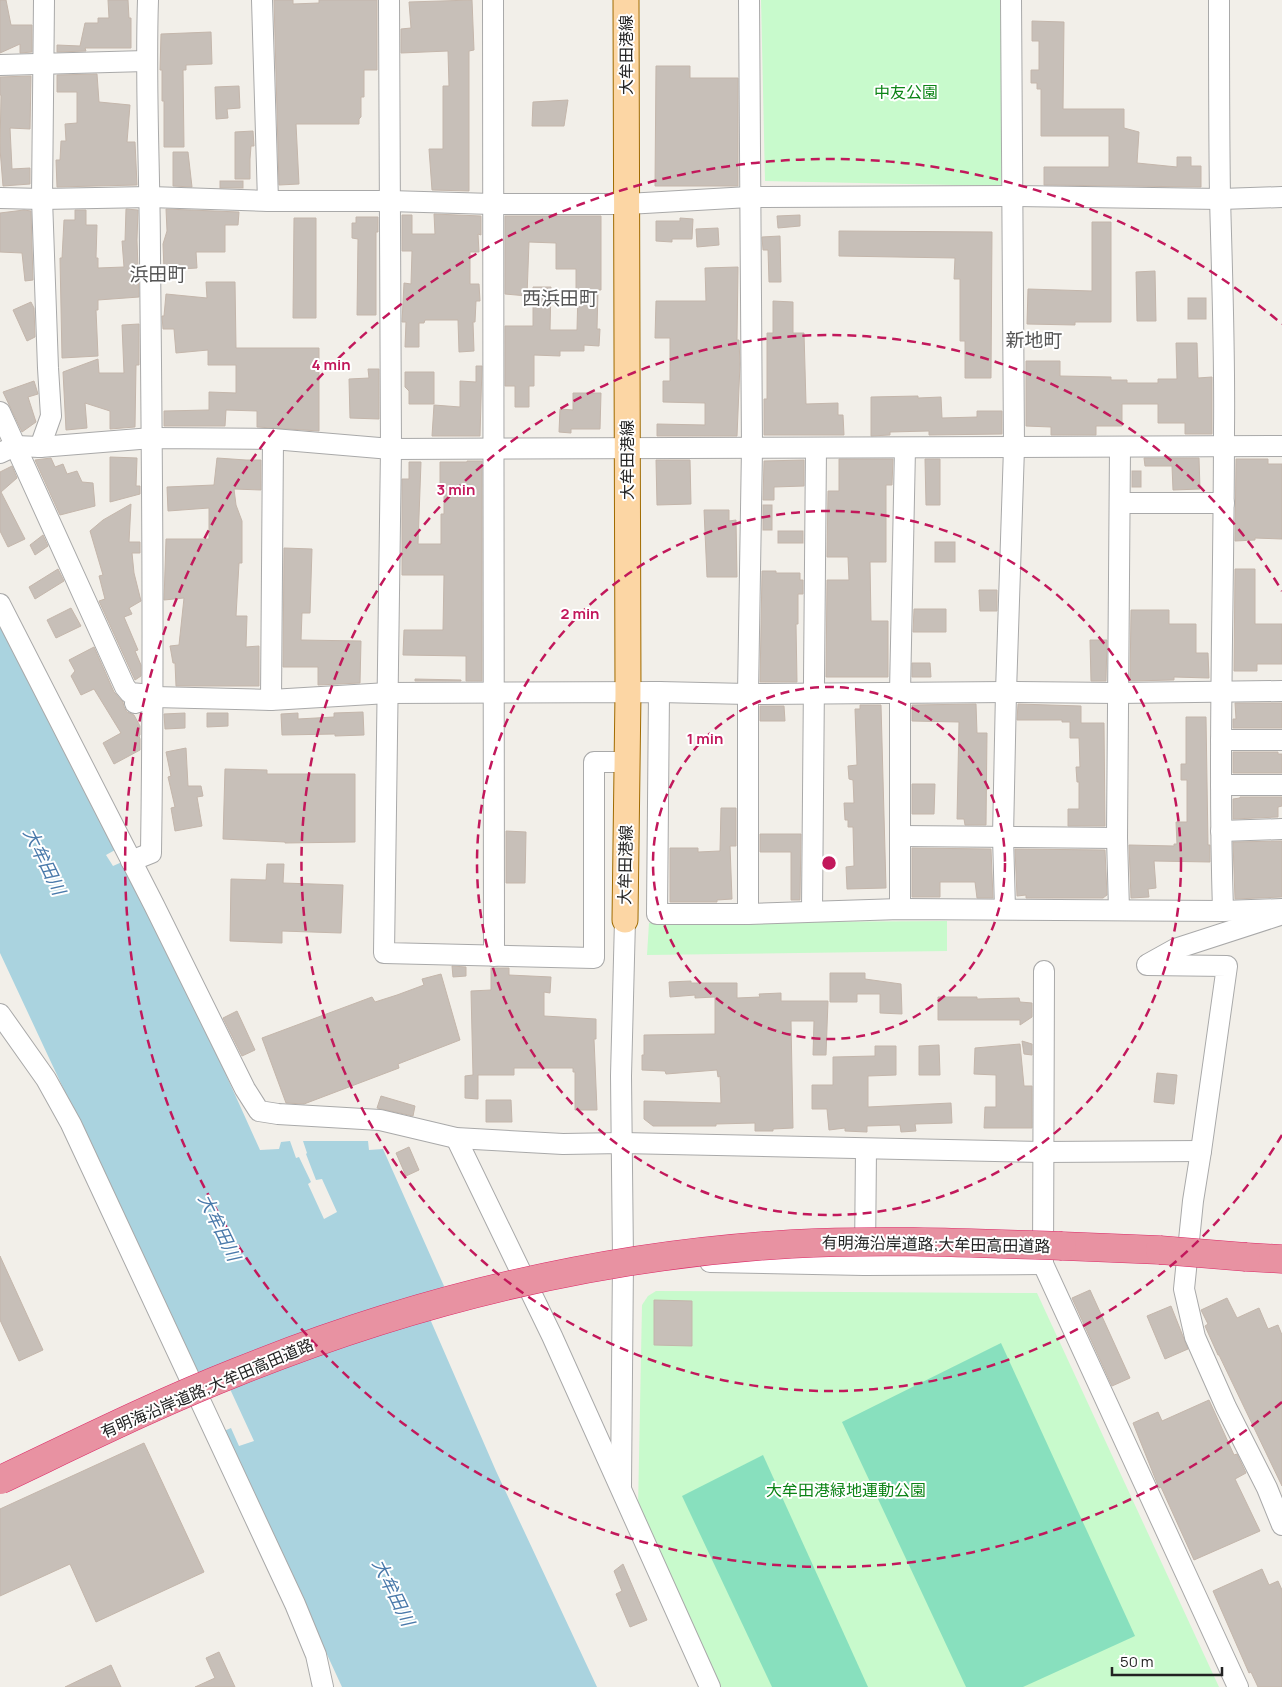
<svg xmlns="http://www.w3.org/2000/svg" width="1282" height="1687" font-family="Manrope,'Noto Sans JP',sans-serif">
<style>
.park{fill:#c8facc}
.pitch{fill:#88e0be}
.water{fill:#aad3df}
.building{fill:#c7bfb8;stroke:#c4b6ab}
.lines{fill:none;stroke-linecap:round;stroke-linejoin:round}
.minor-casing{stroke:#a9a9a9;stroke-width:22}
.major-casing{stroke:#a06b00;stroke-width:27}
.highway-casing{stroke:#dc2a67;stroke-width:29}
.minor{stroke:#fff;stroke-width:20}
.major{stroke:#fcd6a4;stroke-width:25}
.highway{stroke:#e892a2;stroke-width:28}
.highway-bridge-casing{stroke:#dc2a67;stroke-width:29;stroke-linecap:butt}
.highway-bridge{stroke:#e892a2;stroke-width:28}
.ring{fill:none;stroke:#c2185b;stroke-width:2.5;stroke-dasharray:9 6}
.labels{text-anchor:middle;dominant-baseline:central;stroke-width:4;stroke-linejoin:round;paint-order:stroke}
.street-label{font-size:16px;fill:#222;stroke:#fff}
.park-label{font-size:16px;fill:#0c8416;stroke:#fff}
.water-label{font-size:18px;font-style:italic;fill:#4a7aab;stroke:#fff}
.quarter-label{font-size:19px;fill:#555;stroke:#fff}
.centre{fill:#c2185b;stroke:#fff;stroke-width:2.5}
.ring-label{font-size:15px;text-anchor:middle;font-weight:bold;fill:#c2185b;stroke:#fff;stroke-width:4;stroke-linejoin:round;paint-order:stroke}
</style>
<rect width="100%" height="100%" fill="#f2efe9"/>
<g class="park">
<path d="M761,0h242l-2,186 -236,-5z"/>
<path d="M947,921v30l-300,4 2,-32z"/>
<path d="M656,1291l381,2 182,394h-500l-81,-178 4,-204 6,-9z"/>
</g>
<g class="pitch">
<path d="M1001,1343l134,293 -112,51h-57l-124,-265z"/>
<path d="M763,1455l105,232h-96l-90,-191z"/>
</g>
<path class="water" d="M0,621l115,229 -9,5 7,11 9,-4 68,133 70,155 19,-1 2,-7 9,-1 6,17 3,-1 12,25 -3,2 16,35 13,-7 -15,-33 -6,1 -10,-26 1,-1 -4,-12h65l1,9 14,-1 61,137 -14,33 66,152 101,216h-255l-118,-256 7,-3 8,18 15,-5 -24,-52 -14,7 -23,-30 -193,-413z"/>
<g class="building">
<path d="M0,0h6l5,25h21v27l-12,1v-9l-20,9z"/>
<path d="M108,0h20l1,18h2v30h-46l1,3 -29,1v-7l23,1 5,-23h13v-5h11z"/>
<path d="M274,0h19v4l26,-1v-3h58v70h-13v27h-3v20l-2,2v5h-63l3,60 -20,1z"/>
<path d="M472,0l2,50 -5,1v140l-37,-1 -3,-41h14v-63h6l-1,-35 -47,2v-24l10,-1 -2,-26z"/>
<path d="M1032,21l32,1 -1,87h61v19l15,4 -2,31 40,4v-10h14v9h10v21l-157,-2v-18h65v-31h-68v-47h-4v-6h-6v-13h8v-29h-7z"/>
<path d="M211,32l1,32 -26,1v5h-3l1,77h-20v-46h-2v-31h-2l1,-36z"/>
<path d="M656,66h34v12h48v108h-83z"/>
<path d="M97,74l2,28 31,3 -3,37h8l2,43 -80,2 -1,-27h4l1,-19h5l-1,-17 12,-1v-31h-20v-17z"/>
<path d="M31,76l-1,53 -20,-1 2,41 18,-1v16l-27,2 -3,-37 1,-54h-1v-18z"/>
<path d="M239,86l1,22 -13,1 1,9 -12,1 -1,-32z"/>
<path d="M568,100l-4,26h-32l1,-24z"/>
<path d="M253,131l1,15h-3l-1,13v20h-15v-47z"/>
<path d="M173,152h15l4,35 -19,-1z"/>
<rect x="220" y="181" width="23" height="7"/>
<path d="M126,209l12,1 -1,30 2,57 -41,3v10h-2l2,46 -36,2 -2,-100h2l2,-38h11v-10h11v15h11l-1,33h2v10l26,-1 -2,-26h3z"/>
<path d="M166,209l73,3 -1,13h-13v27h-29l1,16 -33,2 -1,-26 4,-13z"/>
<path d="M24,210l7,1 2,69 -8,1 -3,-28 -22,-1v-39z"/>
<path d="M434,214l47,2v19l-3,-1 1,18h-9v32h9l1,17h-4l-1,21h-2l1,29 -15,1 -1,-32h-33l-1,3h-5v24h-14l1,-25h-4l2,-39 7,1 1,-33h-10v-36h10v19h23z"/>
<path d="M800,215v11l-22,2 -1,-12z"/>
<path d="M505,216h96v74h-3l-1,39h3l-1,17 -15,-1v6h-24v5l-26,-1v31h-5v21h-14v-21h-10v-60h28v-39h18l-1,43h27l1,-40h-2v-21h-20v-26l-27,-1 -2,54 -22,-2z"/>
<path d="M356,217h22v15h-2v83h-19l1,-76 -6,-1v-15h4z"/>
<path d="M294,218h22v100h-23z"/>
<path d="M680,218l13,1 -1,20h-20v3l-16,-1v-20h24z"/>
<path d="M1092,222h19v100h-36v3l-48,-1 1,-35 64,2z"/>
<path d="M718,228l1,17 -22,2 -1,-18z"/>
<path d="M839,231l153,1 -1,146h-26v-37h-5v-62h-6l1,-21 -116,-2z"/>
<path d="M780,236l1,46h-12l-1,-32h-5l-1,-13z"/>
<path d="M738,267l-1,73h2l1,24 -3,72h-80v-12l48,1v-22l-42,-1v-21h7v-43h-15l1,-37h50l-1,-33z"/>
<path d="M1155,271l1,50h-19l-1,-49z"/>
<path d="M206,282h29l1,66h83v83l-62,-4v-16l-31,-1 -1,16h-61v-15l45,-1v-18l27,1v-28h-28v-15l-32,3 -2,-24h-11l-1,-13h2l2,-22 41,4z"/>
<rect x="1188" y="298" width="18" height="21"/>
<path d="M773,301l20,1v31h11l2,71 32,-1v12h5l1,20h-80v-36h3v-66h6z"/>
<path d="M31,302l3,6 1,29 -8,4 -14,-31z"/>
<path d="M139,324v41h-3l-1,62 -25,2v-18l-25,-8 2,25 -21,2 -3,-58 35,-13 1,14h25l-2,-48z"/>
<path d="M1176,343h21l1,35 14,-1v57h-27v-11h-27v-19h-36v22h-26v9h-45v-8l-25,-1v-65h34v15l51,1v3h16v3h31v-4h19z"/>
<path d="M476,366h6l-2,70h-48l2,-31 26,2v-26l16,1z"/>
<path d="M368,369h11v50l-29,-1 -1,-39 20,-1z"/>
<path d="M405,372h29v32h-25v-13l-4,-4z"/>
<path d="M34,381l4,13 -10,3 8,25 -14,10 -19,-40z"/>
<path d="M573,393h28l-1,36h-29v4l-12,-1 1,-23 13,1z"/>
<path d="M918,396v2l23,-1 1,21 35,-1v-6h25v23l-73,1v-4l-39,1v3l-19,1v-39z"/>
<path d="M110,457l27,1 -1,28h4v8l-30,8z"/>
<path d="M51,458l4,9 8,-3 4,10 10,-3 5,11 11,1 2,23 -35,9 -25,-55z"/>
<path d="M217,458l29,2h15v30l-27,-1 2,16 6,16v42h-3l-3,53h11l-1,31 13,-1v40h-83l-1,-23h-2l-3,-17 9,-1 5,-47 -20,2 2,-61h43v-31l-41,3 -1,-24 47,-2z"/>
<path d="M1144,458h55l1,31 -27,1 -1,-24h-27z"/>
<path d="M839,459h54l-1,26h-6v77h-16l1,59h17v56h-62l1,-97h22l-1,-23h-21l1,-66h11z"/>
<path d="M925,459h15v46h-14z"/>
<path d="M1236,459h32v5h14v75l-27,-1v2l-20,1z"/>
<path d="M656,460h34l1,44 -34,1z"/>
<path d="M804,460v26l-30,1v13h-11l1,-39z"/>
<path d="M467,461h15v220h-16v-25l-63,-1 1,-25h39l1,-55h-42v-96h7v-17h12l-3,82h23v-30h3v-23l-4,1v-30h27z"/>
<path d="M12,466l5,12 -16,14 24,47 -17,8 -8,-16v-59z"/>
<rect x="1132" y="471" width="9" height="16"/>
<path d="M131,504l-2,38h11v11h-8l2,20 7,28 -12,7 3,6 -8,3 14,33 -3,1 6,14v11l-6,4 -36,-79 6,-2 -6,-23 4,-1 -13,-44 13,-11z"/>
<rect x="763" y="505" width="9" height="25"/>
<path d="M704,510h25v11l7,-1 1,57h-30z"/>
<rect x="778" y="531" width="25" height="12"/>
<path d="M43,535l5,11 -13,9 -5,-10z"/>
<rect x="935" y="542" width="20" height="20"/>
<path d="M284,548l28,1 -2,64h-8l-1,27 60,1 -1,42 -42,2v-18h-35z"/>
<path d="M58,569l6,12 -29,18 -6,-12z"/>
<path d="M1235,569h20v55h27v40h-25v7h-23z"/>
<path d="M762,571h14v2h24v7h3v14h-5v30h-2l1,58h-37z"/>
<path d="M979,590h18v21h-17z"/>
<path d="M71,608l10,18 -25,12 -9,-18z"/>
<path d="M914,609h32v23h-33z"/>
<path d="M1131,610h38v14h27v29h12l1,25 -35,-1v3l-44,1z"/>
<path d="M1090,640h17l-1,41h-15z"/>
<path d="M94,647l20,45 9,10 1,5 3,5 7,3 6,11v9l-1,1 1,3v11l-26,14 -11,-21 18,-10 -27,-44 -13,6 -10,-19 4,-5 -6,-11z"/>
<path d="M912,663h18l1,14h-19z"/>
<path d="M415,679l46,1v1h-46z"/>
<path d="M1235,703h47v25h-49v-9h3z"/>
<path d="M976,704l1,29h10l-1,92h-21l-1,-6h-7l2,-97 -47,-1v-16z"/>
<path d="M1018,704l63,2v17h23l1,103h-37v-17h11v-27h-2l-1,-15h4l-1,-29h-9v-16h-8v-2h-45z"/>
<path d="M860,705h21l5,183 -39,1 -1,-22 8,-1 -1,-39h-5v-7h-3l-1,-17h10l-1,-23 -4,-1 -1,-13 9,-1 -2,-56h5z"/>
<path d="M760,706h24l1,15h-25z"/>
<path d="M363,712l1,23 -29,1v-2l-53,1 -1,-21 17,-1v6l36,-2v-4z"/>
<path d="M185,713v15l-20,1 -1,-15z"/>
<path d="M207,713h21v13l-21,1z"/>
<path d="M1186,717h20l2,128h2v17l-56,-1 2,27 -8,1 1,8 -18,1 -2,-53 45,1v-2h3l-1,-22h11v-42h-6v-16h5z"/>
<path d="M186,748l2,38h13l2,10 -6,1 5,29 -27,5 -4,-23 4,-1 -7,-30 3,-1 -5,-24z"/>
<path d="M1233,752h45v2h4v19h-49z"/>
<path d="M225,769l42,1v4h88v68l-70,1v-1l-62,-3z"/>
<path d="M912,784h23l-1,30h-22z"/>
<path d="M1240,797h42v9l-4,1v10l-45,2v-20l7,-1z"/>
<path d="M721,808h15v38h-6l2,53 -15,1v2h-47v-54h28v4l22,-1z"/>
<path d="M506,831l20,1 -1,51h-19z"/>
<path d="M760,834h41l-1,66h-9v-48h-31z"/>
<path d="M1282,841v56l-47,2 -2,-57z"/>
<path d="M912,848l79,1 2,49h-16l-2,-16h-35v15h-28z"/>
<path d="M1015,849l90,1 2,45 -4,3h-77v-3l-9,1z"/>
<path d="M267,864h17l-1,19 60,2 -2,48 -59,-2v12l-52,-2 1,-62 35,1z"/>
<path d="M452,966l14,1v9l-13,1z"/>
<path d="M491,968h18v7l42,2 -1,16 -6,-1v24l52,3v20h-2l3,71h-22v-38h-2v-4h-59v7h-36v24l-13,-1v-22l8,-1 -2,-84 20,-1z"/>
<path d="M830,973h35v6l36,5 1,30 -22,-1v-19h-23v8h-27z"/>
<path d="M441,974l19,66 -62,24 1,4 -95,36 -18,-1 -24,-65 110,-41 3,5 22,-7 27,-10 -2,-6z"/>
<path d="M691,981v2h46v15l23,-1 -1,-3 22,-1v8h47l-2,54h-13l1,-34h-23l2,107 -20,1v2h-18v-8l-39,1v2h-63l-9,-7v-18l77,2 -1,-27 -2,1 -1,-7 -51,4 -1,-3 -23,-1v-15h2v-20l71,-1v-37l-20,1v-3l-25,2 -1,-15z"/>
<path d="M938,997h39v2l42,-1 1,4 12,1v14l-12,8v-5h-82z"/>
<path d="M237,1011l18,39 -13,6 -19,-38z"/>
<path d="M1022,1041l10,3v11l-8,-1z"/>
<path d="M1020,1044l4,42h8v42h-48l1,-21h11v-32l-22,-1 1,-26z"/>
<path d="M939,1045l1,30h-21v-29z"/>
<path d="M875,1046h21v29l-28,1v31l83,-4 1,20 -37,1 1,7 -15,1 -1,-7 -33,1v6l-22,-1v-3l-16,2 -2,-21h-15v-24h21v-28l42,-1z"/>
<path d="M1157,1073l20,2 -3,29 -20,-2z"/>
<path d="M381,1096l34,10 -2,10 -36,-8z"/>
<path d="M486,1100h25l1,22h-26z"/>
<path d="M409,1147l10,23 -13,6 -10,-23z"/>
<path d="M0,1256l43,94 -24,11 -19,-41z"/>
<path d="M1090,1290l40,88 -18,8 -40,-88z"/>
<path d="M1227,1298l10,20 22,-10 9,21 10,-4 4,10v151l-63,-131h-1l-13,-29 3,-2 -7,-14z"/>
<path d="M654,1300l38,1v45l-38,-1z"/>
<path d="M1171,1306l17,43 -23,10 -18,-43z"/>
<path d="M1209,1400l25,55 3,-1 9,19 -11,6 25,52 -66,29 -33,-73 -2,1 -26,-65 25,-11 4,9z"/>
<path d="M144,1443l60,129 -108,50 -26,-58 -70,32v-87z"/>
<path d="M623,1564l24,56 -17,7 -14,-33 6,-3 -8,-20z"/>
<path d="M1262,1569l7,16 9,-4 4,9v97h-24l-7,-15 -2,1 -36,-82z"/>
<path d="M219,1652l16,35h-40l20,-9 -9,-20z"/>
<path d="M111,1665l10,22h-56z"/>
</g>
<g class="lines">
<g class="minor-casing">
<g id="minor">
<path d="M262,0l6,201"/>
<path d="M389,0l2,449 -7,504 210,5v-196h33"/>
<path d="M493,0l1,956"/>
<path d="M1219,0c0,66 0,131 1,197 2,78 5,155 4,233 0,160 -6,320 -1,481"/>
<path d="M0,65l146,-4"/>
<path d="M0,198l42,1 108,-2 118,4h121l104,3h134l122,-7 262,-1 210,3 61,-2"/>
<path d="M0,412l125,275 5,6 11,1 -6,9 19,-6 117,3 117,-7 271,-1 89,2 258,-2 112,1 164,-2"/>
<path d="M40,447l11,-31 -3,-48 -6,-169 2,-199"/>
<path d="M0,453l15,-7 25,1 112,-9 121,1 118,10 891,-3"/>
<path d="M1121,503h103"/>
<path d="M0,604l154,301 91,184 14,22 19,3 102,6 76,18 107,6 59,-1 421,9 158,-1"/>
<path d="M659,692l-2,222h91l152,-5 323,2 59,-2"/>
<path d="M271,700l2,-261"/>
<path d="M1221,740h61"/>
<path d="M1221,785h61"/>
<path d="M1221,831l61,-2"/>
<path d="M900,836l217,2"/>
<path d="M131,861l20,-8c3,-199 1,-397 -1,-596 0,-86 -5,-171 -2,-257"/>
<path d="M900,909v-217l5,-244"/>
<path d="M1005,909l-2,-73 3,-144 8,-244 -3,-448"/>
<path d="M1119,910l-2,-72 3,-391"/>
<path d="M812,911l4,-463"/>
<path d="M748,914v-220l4,-246 -3,-448"/>
<path d="M1148,964l27,-15 105,-34"/>
<path d="M1147,965l80,1 -26,185 -8,50 -9,88 11,48 31,70 41,81 15,37"/>
<path d="M1044,971l-1,293 195,423"/>
<path d="M0,1014l46,65 25,45 224,480 21,51 7,32"/>
<path d="M456,1138l96,198 158,351"/>
<path d="M865,1256l1,-107"/>
<path d="M710,1262l154,3 179,-1"/>
<path d="M621,1486l2,-226 -2,-184 4,-156"/>
</g>
</g>
<g class="major-casing">
<path id="major" d="M625,920l3,-227 -2,-693"/>
</g>
<g class="highway-casing">
<g id="highway">
<path d="M1062,1246l98,4"/>
<path d="M1246,1257l36,2"/>
</g>
</g>
<use href="#minor" class="minor"/>
<use href="#major" class="major"/>
<use href="#highway" class="highway"/>
<g class="highway-bridge-casing">
<g id="highway-bridge">
<path d="M1160,1250l86,7"/>
<path d="M0,1480c78,-37 156,-76 237,-108 176,-71 364,-117 554,-128 90,-5 181,-1 271,2"/>
</g>
</g>
<use href="#highway-bridge" class="highway-bridge"/>
</g>
<g class="ring">
<circle cx="829" cy="863" r="176"/>
<circle cx="829" cy="863" r="352"/>
<path d="M1282 1135A528 528 0 1 1 1282 591"/>
<path d="M1282 1402A704 704 0 1 1 1282 324"/>
</g>
<g class="labels">
<g class="street-label">
<text transform="translate(626 55) rotate(-90)">大牟田港線</text>
<text transform="translate(627 460) rotate(-90)">大牟田港線</text>
<text transform="translate(625 865) rotate(-89)">大牟田港線</text>
<text transform="translate(936 1244) rotate(1)">有明海沿岸道路;大牟田高田道路</text>
<text transform="translate(207 1388) rotate(-23)">有明海沿岸道路;大牟田高田道路</text>
</g>
<g class="park-label">
<text x="906" y="92">中友公園</text>
<text x="846" y="1490">大牟田港緑地運動公園</text>
</g>
<g class="water-label">
<text transform="translate(45 861) rotate(64)">大牟田川</text>
<text transform="translate(220 1227) rotate(64)">大牟田川</text>
<text transform="translate(394 1592) rotate(64)">大牟田川</text>
</g>
<g class="quarter-label">
<text x="158" y="274">浜田町</text>
<text x="560" y="298">西浜田町</text>
<text x="1034" y="340">新地町</text>
</g>
</g>
<circle cx="829" cy="863" r="8" class="centre"/>
<g class="ring-label">
<text x="331" y="370">4 min</text>
<text x="456" y="495">3 min</text>
<text x="580" y="619">2 min</text>
<text x="705" y="744">1 min</text>
</g>
<path d="M1112 1667v8h110v-8" fill="none" stroke="#222222" stroke-width="2.5"/>
<text x="1120" y="1667" font-size="15" fill="#222222" stroke="#ffffff" stroke-width="4" paint-order="stroke">50 m</text>
</svg>
